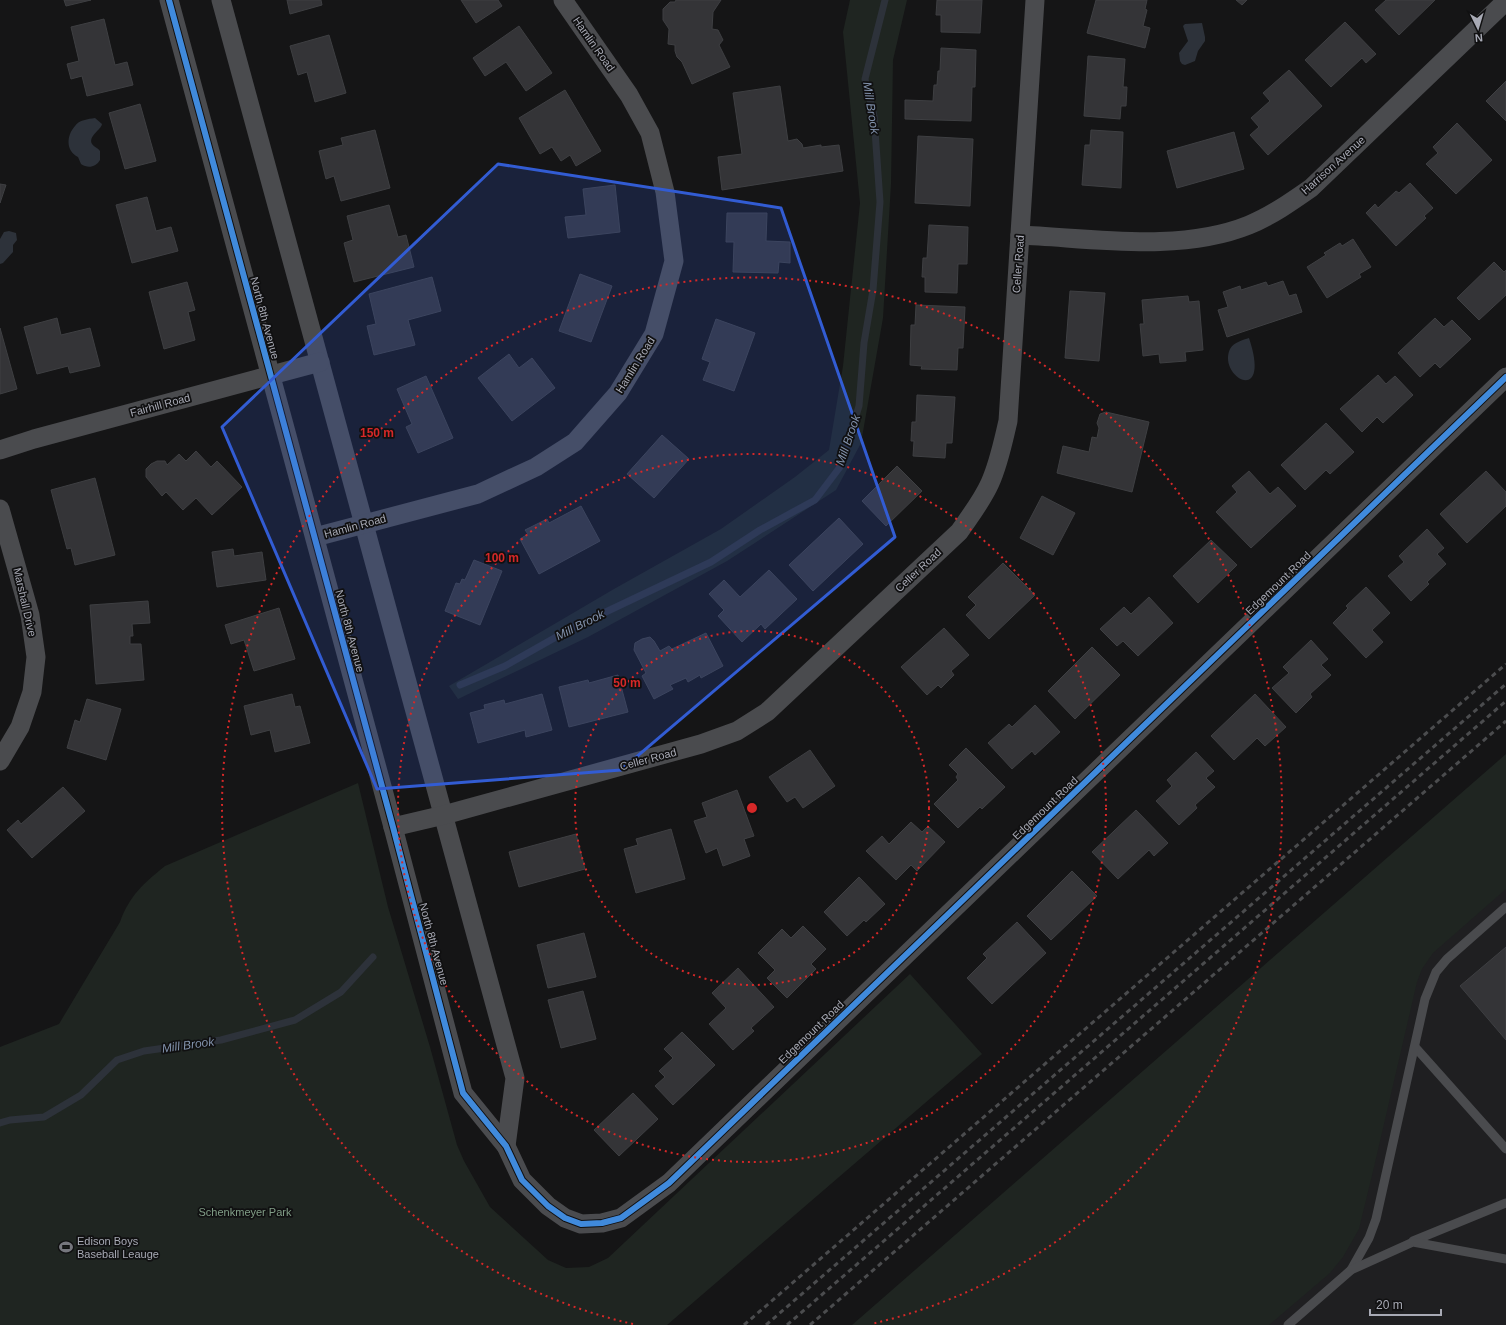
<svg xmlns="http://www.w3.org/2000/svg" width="1506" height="1325" font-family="Arial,sans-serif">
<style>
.built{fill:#1f1f21}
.green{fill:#1f2521}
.water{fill:#2d323a}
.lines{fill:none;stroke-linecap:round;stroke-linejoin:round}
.stream{stroke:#2d323a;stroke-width:7}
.building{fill:#343437;stroke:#3e3f42}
.service{stroke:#4a4b4e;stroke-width:9}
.minor{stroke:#4a4b4e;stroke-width:19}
.rail{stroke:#4b4c4e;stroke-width:3;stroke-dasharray:5 4;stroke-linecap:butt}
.cycleway-casing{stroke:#101011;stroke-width:8}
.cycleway{stroke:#408adc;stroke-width:6}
.marked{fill:#325cd3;fill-opacity:0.2;stroke:#325cd3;stroke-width:3;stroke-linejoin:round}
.ring{fill:none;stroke:#d62828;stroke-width:2;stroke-dasharray:2 4}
.labels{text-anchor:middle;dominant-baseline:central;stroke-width:3.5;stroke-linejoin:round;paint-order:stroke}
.street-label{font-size:11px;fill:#a8aab5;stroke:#101011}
.park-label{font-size:11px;fill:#819e87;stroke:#101011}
.poi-label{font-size:11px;fill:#a8aab5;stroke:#101011;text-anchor:start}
.water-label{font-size:12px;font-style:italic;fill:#8292ac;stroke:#101011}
.centre{fill:#d62828;stroke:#101011;stroke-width:2}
.ring-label{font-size:12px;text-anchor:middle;font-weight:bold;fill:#d62828;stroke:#101011;stroke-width:3.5;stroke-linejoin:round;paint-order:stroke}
</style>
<rect width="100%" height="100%" fill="#151516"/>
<path class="built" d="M1506,862v463h-544z"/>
<g class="green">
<path d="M850,0h57l-14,60 -2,124 -8,134 -22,125 -25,47 -109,71 -139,76 -130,62 -9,-13 165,-97 107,-60 74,-52 34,-27 14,-84 17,-163 -17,-171z"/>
<path d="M1506,754v135l-73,64 -11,16 -5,13 -43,185 -15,62 -16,28 -13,16 -61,52h-417z"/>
<path d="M358,783l30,124 42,140 27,98 7,16 26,46 58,53 18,8 23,-1 19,-9 302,-284 72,80 -315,271h-667v-278l59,-23 61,-102c10,-27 23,-38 45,-56z"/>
</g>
<g class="water">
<path d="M1202,23l3,14v4l-7,10 -3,10 -10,4 -3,-1 -2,-3 -1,-8 9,-12 -5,-15 2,-2z"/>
<path d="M95,118l7,6c-1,6 -14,12 -10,20 2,3 6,4 8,7v9c-4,7 -12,9 -19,4l-3,-7c-12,-6 -12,-21 -3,-31 4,-6 13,-7 20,-8z"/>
<path d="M9,231l7,2 1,7 -4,5v7l-10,11 -3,1v-25l4,-7z"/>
<path d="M1249,338c23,69 -32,39 -19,11 4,-7 13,-9 19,-11z"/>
</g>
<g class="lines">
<g class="stream">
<path d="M460,685l45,-19 67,-38 139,-66 49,-32 55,-30 25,-33 19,-61 5,-63 9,-53 7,-88 -6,-86 -9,-37 20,-79"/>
<path d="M0,1123l10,-3 34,-3 37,-22 36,-35 27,-9 77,-11 74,-20 46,-28 32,-35"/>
</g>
</g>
<g class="building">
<path d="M64,0h27l-25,6z"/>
<path d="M287,0h34l1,5 -32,9z"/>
<path d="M461,0h37l4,6 -26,17z"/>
<path d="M676,0h45l-8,12 -1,17 6,1 5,10 -4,5 11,22 -38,17 -10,-22 -5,-5 -2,-6v-6l-7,-1 1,-15 -6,-9v-11l7,-7h5z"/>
<path d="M937,0h45l-2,33 -39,-1v-17h-5z"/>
<path d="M1096,0h51l-2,9 2,1 -4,16 7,2 -5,20 -58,-15z"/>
<path d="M1236,0h11l-5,5z"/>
<path d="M1386,0h49l-36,35 -24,-25z"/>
<path d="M104,19l11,46 12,-3 6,23 -46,11 -5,-20 -11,3 -4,-15 12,-3 -8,-34z"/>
<path d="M1345,22l31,32 -10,9 -4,-5 -31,29 -26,-27z"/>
<path d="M519,26l33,47 -26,18 -20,-29 -21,14 -12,-18z"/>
<path d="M329,35l17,58 -31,9 -8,-30 -9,3 -8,-29z"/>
<path d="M941,48l35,2 -1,37h-3l-1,34 -66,-2v-19l28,1 1,-16h3l1,-14h2z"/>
<path d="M1088,56l37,3 -2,28h4l-1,19h-5l-1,13 -36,-3z"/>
<path d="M1289,70l33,36 -54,49 -18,-20 9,-8 -8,-9 19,-17 -7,-8z"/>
<path d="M1506,81v40l-20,-20z"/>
<path d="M780,86l8,55 9,-2 5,5 1,4 18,-3v2l18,-2 4,26 -121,19 -4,-33 24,-3 -9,-61z"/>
<path d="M565,90l36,61 -25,15 -6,-11 -9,6 -9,-14 -12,7 -21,-36z"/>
<path d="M140,104l16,57 -31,8 -16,-56z"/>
<path d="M1457,123l35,37 -36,34 -30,-30 12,-11 -5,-6z"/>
<path d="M375,130l15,58 -49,13 -7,-25 -8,3 -7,-28 24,-6 -2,-7z"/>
<path d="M1091,130l32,2 -2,56 -39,-3 3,-40h5z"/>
<path d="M1234,132l10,37 -67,19 -10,-37z"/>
<path d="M918,136l55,3 -3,67 -55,-3z"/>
<path d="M1410,183l23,25 -9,8 2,2 -30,28 -30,-33 9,-9 3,4 18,-17 3,2z"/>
<path d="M0,184l6,1 -6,18z"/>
<path d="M615,185l5,47 -52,6 -3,-21 21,-2 -3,-26z"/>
<path d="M147,197l9,34 15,-4 7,24 -46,12 -16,-58z"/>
<path d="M389,205l9,32 8,-2 8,32 -60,15 -10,-39 9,-3 -6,-24z"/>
<path d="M727,213h40l-1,28 24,1v21l-11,-1 -1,11 -45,-1 1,-30h-8z"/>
<path d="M929,225l39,2 -1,37h-9l-1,29 -32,-1v-15h-3l1,-19h4z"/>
<path d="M1353,239l18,28 -12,7 2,3 -34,21 -20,-31 19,-12 -2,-2 16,-10 2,3z"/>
<path d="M1494,262l10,10 2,-2v25l-27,25 -22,-22z"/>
<path d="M580,274l32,12 -21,56 -32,-11z"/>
<path d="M432,277l9,34 -33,9 7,25 -41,10 -7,-29 9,-2 -7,-30z"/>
<path d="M1283,281l6,15 7,-2 6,18 -75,25 -9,-27 10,-3 -5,-15 17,-6 1,4 25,-8 2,4z"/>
<path d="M187,282l8,28 -7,2 7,28 -31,9 -15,-57z"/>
<path d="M1070,291l35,2 -6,68 -34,-3z"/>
<path d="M1188,296l1,6 10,-1 4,49 -18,2 1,9 -26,2 -1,-9 -16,2 -3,-32h4l-2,-24z"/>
<path d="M916,305l49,2 -2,41h-5l-1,22 -36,-1 1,-3 -12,-1 1,-40h4z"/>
<path d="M57,318l4,17 29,-7 10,38 -30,7 -2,-7 -31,8 -13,-47z"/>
<path d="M1435,318l9,9 8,-7 19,19 -31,29 -5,-5 -15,14 -22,-24z"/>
<path d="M716,319l39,14 -21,58 -31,-11 7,-18 -8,-3z"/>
<path d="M0,328l17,61 -17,5z"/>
<path d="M509,354l10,14 13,-10 23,30 -43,33 -34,-43z"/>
<path d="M1378,375l8,9 9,-8 18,19 -30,28 -6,-6 -15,15 -22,-23z"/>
<path d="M426,376l27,62 -35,15 -12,-26 6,-3 -15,-35z"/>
<path d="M917,395l38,2 -3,46h-6l-1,15 -32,-2 1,-15h-3l1,-19h4z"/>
<path d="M1106,412l43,10 -17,70 -75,-19 6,-27 26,6 3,-15 5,1 2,-10 -2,-5 3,-9z"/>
<path d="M1326,423l28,29 -24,22 -4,-4 -21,20 -24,-25z"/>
<path d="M662,435l27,24 -35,39 -27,-24z"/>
<path d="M196,451l15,16 6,-6 25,26 -30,28 -16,-17 -13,12 -17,-18 -4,4 -16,-19v-8l5,-5 6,-3h8l2,4 12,-11 7,7z"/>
<path d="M897,466l25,25 -36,35 -24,-25z"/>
<path d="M1249,471l21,23 8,-7 18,19 -45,42 -35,-36 21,-20 -5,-6z"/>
<path d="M1486,471l20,21v14l-39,37 -27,-29z"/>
<path d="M95,478l20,77 -40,10 -4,-17 -4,1 -16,-59z"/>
<path d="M1042,496l33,17 -22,42 -33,-17z"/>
<path d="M581,506l19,35 -61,33 -19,-35 8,-5 -3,-4 22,-11 2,4z"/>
<path d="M839,518l24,26 -50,47 -24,-26z"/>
<path d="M1427,529l17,19 -7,6 9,10 -19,18 2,2 -18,17 -23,-25 16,-14 -5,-6z"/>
<path d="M1211,540l26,25 -39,38 -25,-27z"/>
<path d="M233,549l1,7 28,-4 4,28 -49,7 -5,-35z"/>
<path d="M474,560l28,11 -22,54 -35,-14 11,-28 4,1 2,-5 3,1z"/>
<path d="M1003,563l32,32 -46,44 -23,-24 10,-10 -8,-8z"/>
<path d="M769,570l28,29 -32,30 -4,-5 -19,18 -24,-26 6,-6 -15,-16 15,-14 16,17z"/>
<path d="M1366,587l24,26 -18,17 11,12 -17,16 -33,-35 15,-15 -2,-2z"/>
<path d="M1149,597l24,26 -35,33 -15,-15 -6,5 -17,-17 24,-22 7,7z"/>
<path d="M148,601l2,22 -18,1 1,12h-3v8h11l3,36 -48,4 -6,-79z"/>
<path d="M279,608l16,51 -41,12 -10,-31 -13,4 -6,-19z"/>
<path d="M944,628l25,27 -18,16 3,4 -13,13 -3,-3 -11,10 -26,-28z"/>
<path d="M706,633l17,33 -22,12 -1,-3 -12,7 -2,-4 -16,7 3,4 -19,10 -12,-23 4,-3 -12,-23 1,-7 7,-4 8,-2 4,4 6,10 9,-5 3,3z"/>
<path d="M1311,640l17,19 -7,6 10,10 -21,19 2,3 -16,16 -24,-25 17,-15 -6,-6z"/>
<path d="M1092,647l28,28 -45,44 -27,-28z"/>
<path d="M618,675l10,37 -59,15 -10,-40 29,-7 1,3z"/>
<path d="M292,694l3,13 5,-1 10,37 -35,9 -5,-22 -19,5 -7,-29z"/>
<path d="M542,694l10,36 -26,7 -1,-7 -47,13 -8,-30 15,-4 -1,-4 20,-5 1,4z"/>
<path d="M1255,694l31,33 -21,19 -8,-8 -23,22 -23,-24z"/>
<path d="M87,699l34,10 -15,51 -39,-12 8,-28 5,2z"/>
<path d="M1035,705l25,27 -25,23 -3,-4 -20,18 -24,-26 21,-19 3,3z"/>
<path d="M966,748l39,39 -23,22 -2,-2 -22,21 -24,-24 24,-24 -2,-3 2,-3 -9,-9z"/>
<path d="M810,750l25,36 -32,22 -8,-11 -8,5 -18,-25z"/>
<path d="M1196,752l18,19 -8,7 9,9 -20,18 2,3 -18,17 -23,-24 16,-15 -5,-6z"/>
<path d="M63,787l22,24 -53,47 -25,-28 11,-10 3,4z"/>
<path d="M737,790l17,46 -10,3 6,17 -27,10 -6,-18 -11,5 -12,-32 13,-4 -5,-14z"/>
<path d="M1136,810l32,33 -14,13 -5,-6 -31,29 -26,-27z"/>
<path d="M911,822l11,10 6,-6 17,16 -28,29 -6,-6 -15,15 -30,-29 16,-15 7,8z"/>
<path d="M671,829l14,50 -49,14 -12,-44 14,-4 -2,-6z"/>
<path d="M576,834l9,35 -66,18 -10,-35z"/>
<path d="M1072,871l25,25 -46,44 -24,-24z"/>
<path d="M859,877l26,27 -19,18 -2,-2 -17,16 -23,-24z"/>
<path d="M1017,922l29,31 -54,51 -25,-26 20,-20 -4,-4z"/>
<path d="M803,926l23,23 -15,15 5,5 -29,29 -20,-20 8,-8 -17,-17 24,-24 9,9z"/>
<path d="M584,933l12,44 -48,11 -11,-43z"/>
<path d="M1506,947v93l-46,-54z"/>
<path d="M738,968l36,39 -23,21 3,3 -21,19 -24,-26 17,-16 -14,-15z"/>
<path d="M583,991l13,48 -35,9 -13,-48z"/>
<path d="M682,1032l33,33 -42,40 -18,-19 10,-9 -6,-6 14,-13 -9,-9z"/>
<path d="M633,1093l25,26 -39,37 -25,-26z"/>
</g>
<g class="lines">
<g class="service">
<path d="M1415,1047l91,102"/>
<path d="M1413,1241l93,-38"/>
<path d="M1351,1270l18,-32 7,-19 49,-220 11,-27 11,-13 59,-52"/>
<path d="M1288,1325l63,-55 62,-28 93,17"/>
</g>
<g class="minor">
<path d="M169,0l224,827 70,266 43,53 16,34 26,26 17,12 16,6 21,-1 19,-5 48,-35 837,-806"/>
<path d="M221,0l294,1078 -9,68"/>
<path d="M1020,235c72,3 160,18 229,-10 22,-9 42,-23 62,-37l195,-187"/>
<path d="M0,450l34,-11 286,-77"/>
<path d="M0,509l30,106 6,42 -4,35 -12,35 -20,34"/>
<path d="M315,537l163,-43 58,-27 39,-25 43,-49 36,-59 20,-73 -9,-69 -15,-59 -21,-38 -66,-95"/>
<path d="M393,827l51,-12 257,-71 36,-13 30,-19 192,-180c11,-16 23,-31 31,-49 9,-20 13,-41 18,-62l27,-421"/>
</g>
<g class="rail">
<path d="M744,1325l762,-661"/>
<path d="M766,1325l740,-641"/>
<path d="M787,1325l719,-624"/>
<path d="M810,1325l696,-604"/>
</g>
<g class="cycleway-casing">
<path id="cycleway" d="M169,0l224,827 70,266 43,53 16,34 26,26 17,12 16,6 21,-1 19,-5 48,-35 837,-806"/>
</g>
<use href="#cycleway" class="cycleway"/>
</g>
<path class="marked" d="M498,164l283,44 114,329 -274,233 -244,19 -155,-362z"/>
<g class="ring">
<circle cx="752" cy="808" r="177"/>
<circle cx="752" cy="808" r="354"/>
<path d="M633 1324A530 530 0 1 1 871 1324"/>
</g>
<defs>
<g id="stadium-bare" transform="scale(1.08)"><path d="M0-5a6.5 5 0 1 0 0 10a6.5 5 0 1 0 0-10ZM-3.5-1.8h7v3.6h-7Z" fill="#75767d" stroke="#101011" stroke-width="2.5" paint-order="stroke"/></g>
</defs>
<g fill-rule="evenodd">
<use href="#stadium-bare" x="66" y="1247"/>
</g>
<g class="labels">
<g class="street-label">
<text transform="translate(594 44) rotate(55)">Hamlin Road</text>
<text transform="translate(1333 165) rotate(-42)">Harrison Avenue</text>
<text transform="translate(1018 264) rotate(-86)">Celler Road</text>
<text transform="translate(265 318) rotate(75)">North 8th Avenue</text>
<text transform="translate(635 365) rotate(-58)">Hamlin Road</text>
<text transform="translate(160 405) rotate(-15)">Fairhill Road</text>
<text transform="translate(355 526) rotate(-15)">Hamlin Road</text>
<text transform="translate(918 570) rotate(-43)">Celler Road</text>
<text transform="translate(1278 583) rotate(-44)">Edgemount Road</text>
<text transform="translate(25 602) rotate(77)">Marshall Drive</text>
<text transform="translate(350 631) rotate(75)">North 8th Avenue</text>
<text transform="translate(648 759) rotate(-15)">Celler Road</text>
<text transform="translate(1045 808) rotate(-44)">Edgemount Road</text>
<text transform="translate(434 944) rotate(75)">North 8th Avenue</text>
<text transform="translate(811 1032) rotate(-44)">Edgemount Road</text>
</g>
<g class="park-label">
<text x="245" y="1212">Schenkmeyer Park</text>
</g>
<g class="poi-label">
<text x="77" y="1241">Edison Boys<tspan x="77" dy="13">Baseball Leauge</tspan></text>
</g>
<g class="water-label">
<text transform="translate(871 108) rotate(81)">Mill Brook</text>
<text transform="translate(848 440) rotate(-71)">Mill Brook</text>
<text transform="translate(580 625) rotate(-27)">Mill Brook</text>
<text transform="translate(188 1045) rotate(-8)">Mill Brook</text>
</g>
</g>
<circle cx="752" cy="808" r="6" class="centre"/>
<g class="ring-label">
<text x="377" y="437">150 m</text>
<text x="502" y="562">100 m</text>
<text x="627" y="687">50 m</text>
</g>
<g transform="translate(1478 28) rotate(175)" stroke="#101011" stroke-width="3" paint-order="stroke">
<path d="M0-3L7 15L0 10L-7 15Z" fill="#a8aab5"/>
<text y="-6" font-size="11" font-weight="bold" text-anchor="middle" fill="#a8aab5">N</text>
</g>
<path d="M1370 1309v6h71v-6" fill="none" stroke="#a8aab5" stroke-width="2"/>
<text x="1376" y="1309" font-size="12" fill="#a8aab5" stroke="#101011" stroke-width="3" paint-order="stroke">20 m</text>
</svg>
